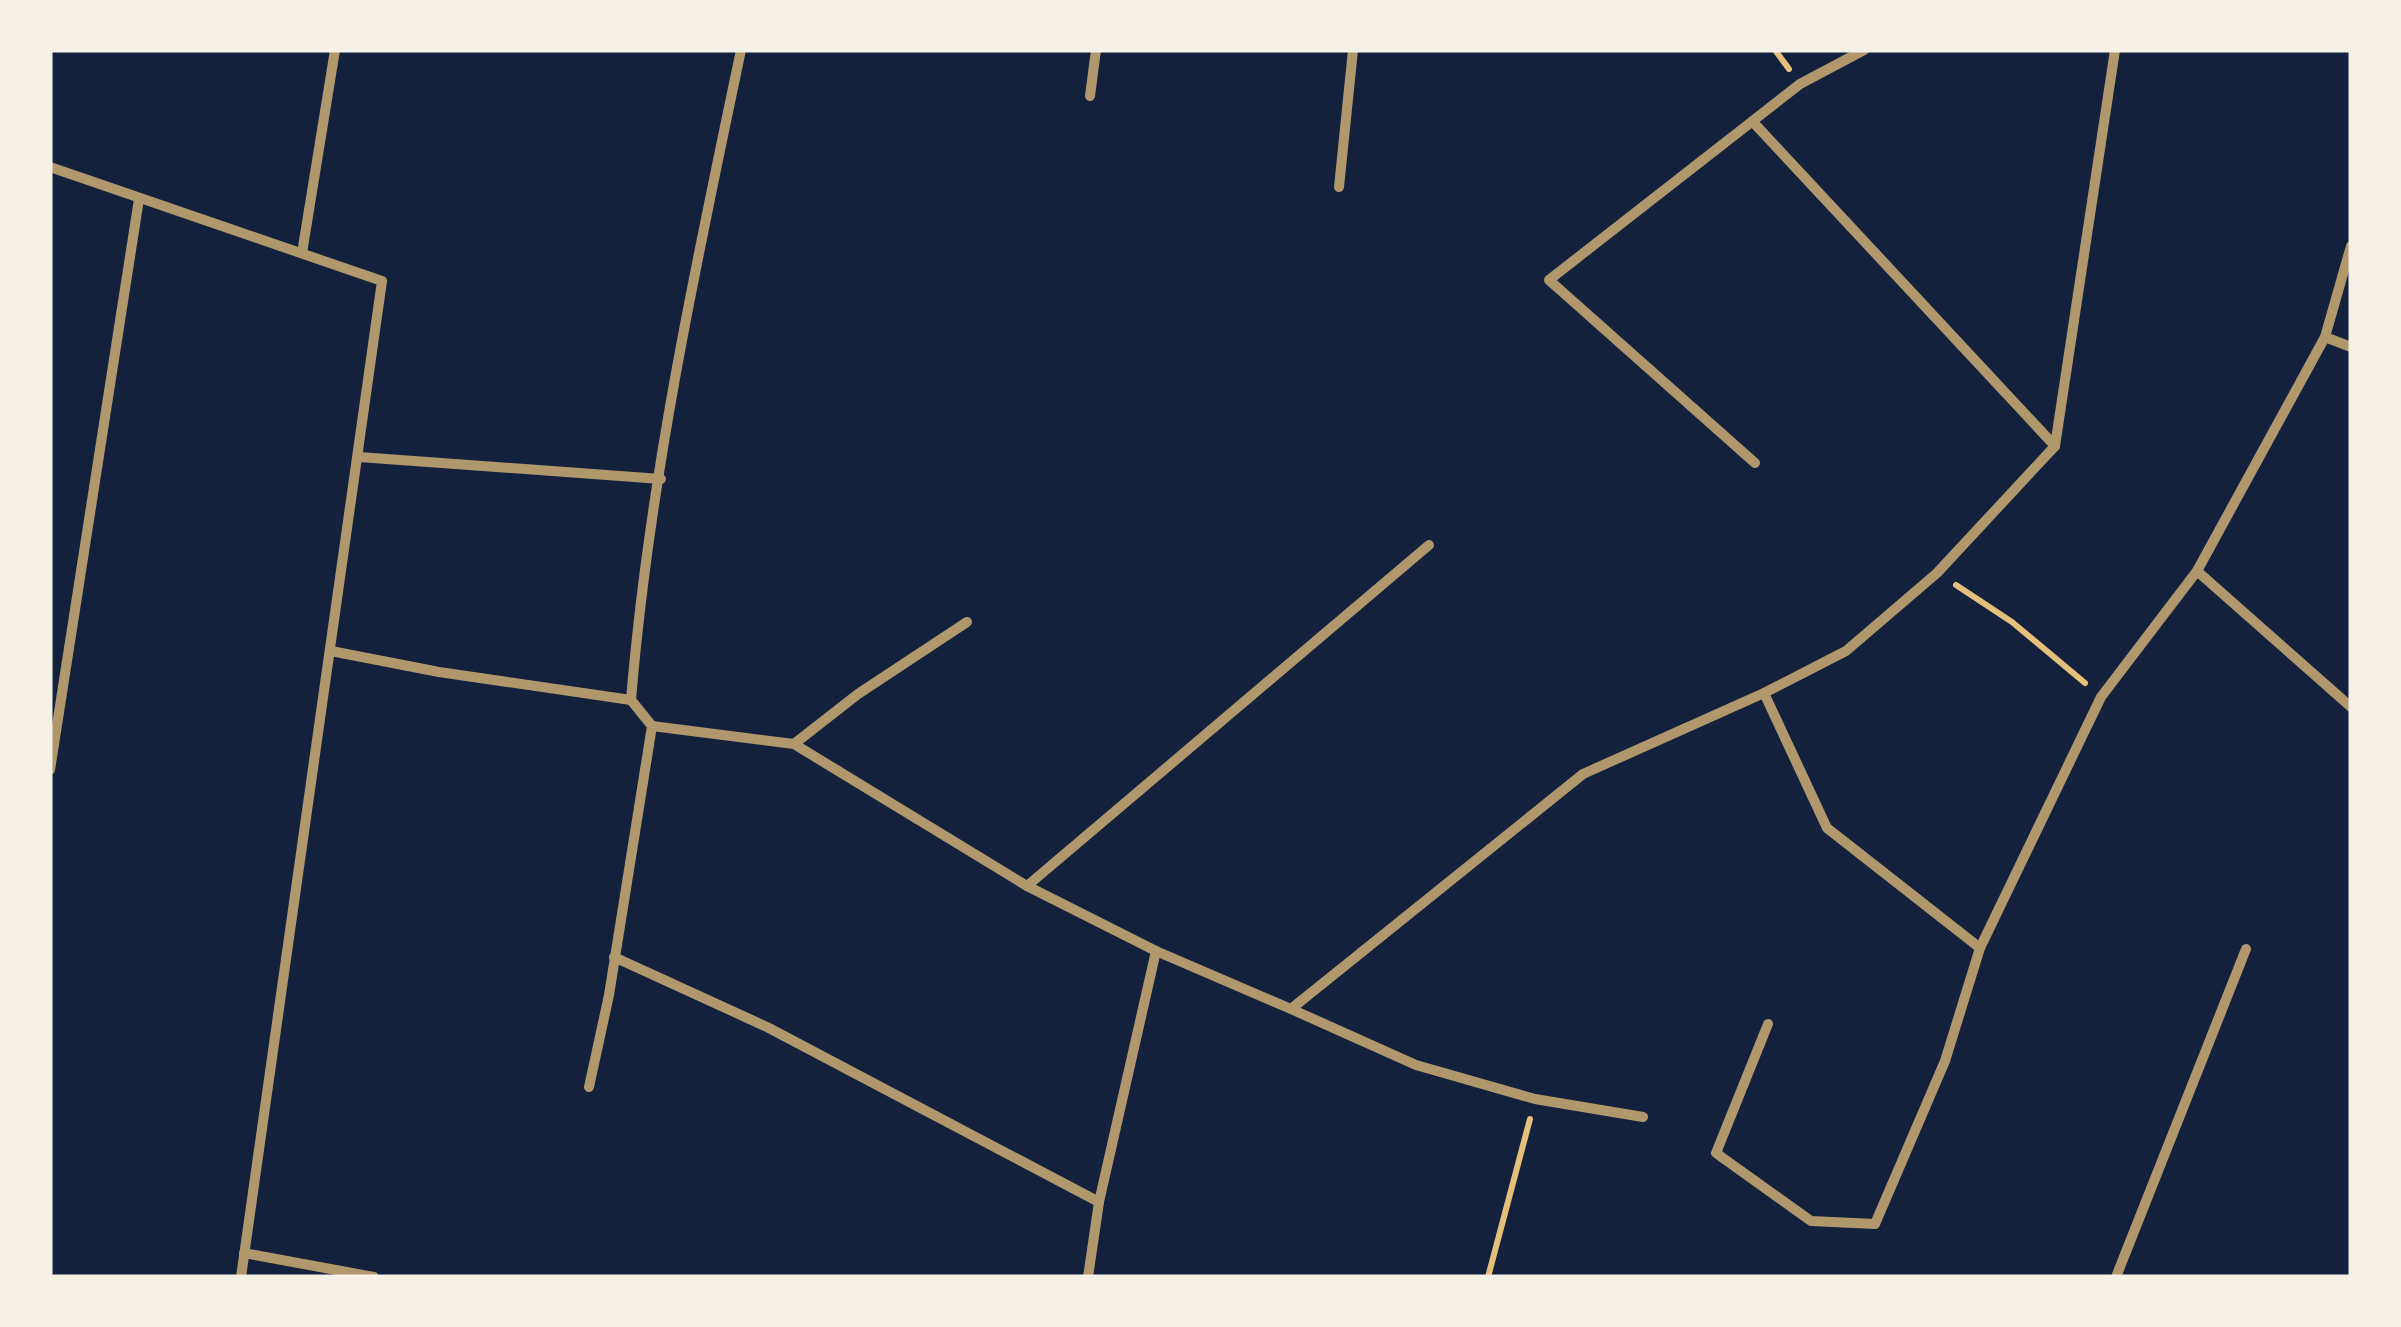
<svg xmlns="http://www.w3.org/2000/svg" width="2401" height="1327" font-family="'Fira Sans Condensed',sans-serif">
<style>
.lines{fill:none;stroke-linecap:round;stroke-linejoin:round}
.path{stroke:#e5c07b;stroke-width:6}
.minor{stroke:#b1986c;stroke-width:10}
</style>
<rect width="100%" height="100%" fill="#14213d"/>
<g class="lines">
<g class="path">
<path d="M1775,50l14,19"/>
<path d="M1956,585l56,37 73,61"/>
<path d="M1488,1277l42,-158"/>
</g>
<g class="minor">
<path d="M1090,96l6,-46"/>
<path d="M1753,122l302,324"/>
<path d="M50,167l332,114 -141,996"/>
<path d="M1339,187l14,-137"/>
<path d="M302,253l33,-203"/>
<path d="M2325,337l26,10"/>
<path d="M359,457l302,22"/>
<path d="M1755,463l-206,-183 251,-196 64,-34"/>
<path d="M2197,571l154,136"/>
<path d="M331,651l108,21 192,28"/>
<path d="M1764,693l63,135 153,120"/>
<path d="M652,726l142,18 233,142 129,65 135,58 292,-235 181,-81 82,-42 91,-78 118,-127 60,-396"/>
<path d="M794,744l64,-50 109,-72"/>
<path d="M50,770l89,-571"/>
<path d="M1027,886l402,-341"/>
<path d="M614,957l153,70 332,175"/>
<path d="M1291,1009l125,56 119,34 108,18"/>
<path d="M1768,1024l-52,129 95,68 64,3 70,-163 35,-113 121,-251 96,-126 128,-234 26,-91"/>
<path d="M589,1087l20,-92 43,-269 -21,-26c18,-218 65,-436 110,-650"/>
<path d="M244,1253l130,24"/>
<path d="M1088,1277l11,-75 57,-251"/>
<path d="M2116,1277l130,-328"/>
</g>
</g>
<rect width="2401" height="1327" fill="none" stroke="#f6f1e7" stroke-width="105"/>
</svg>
